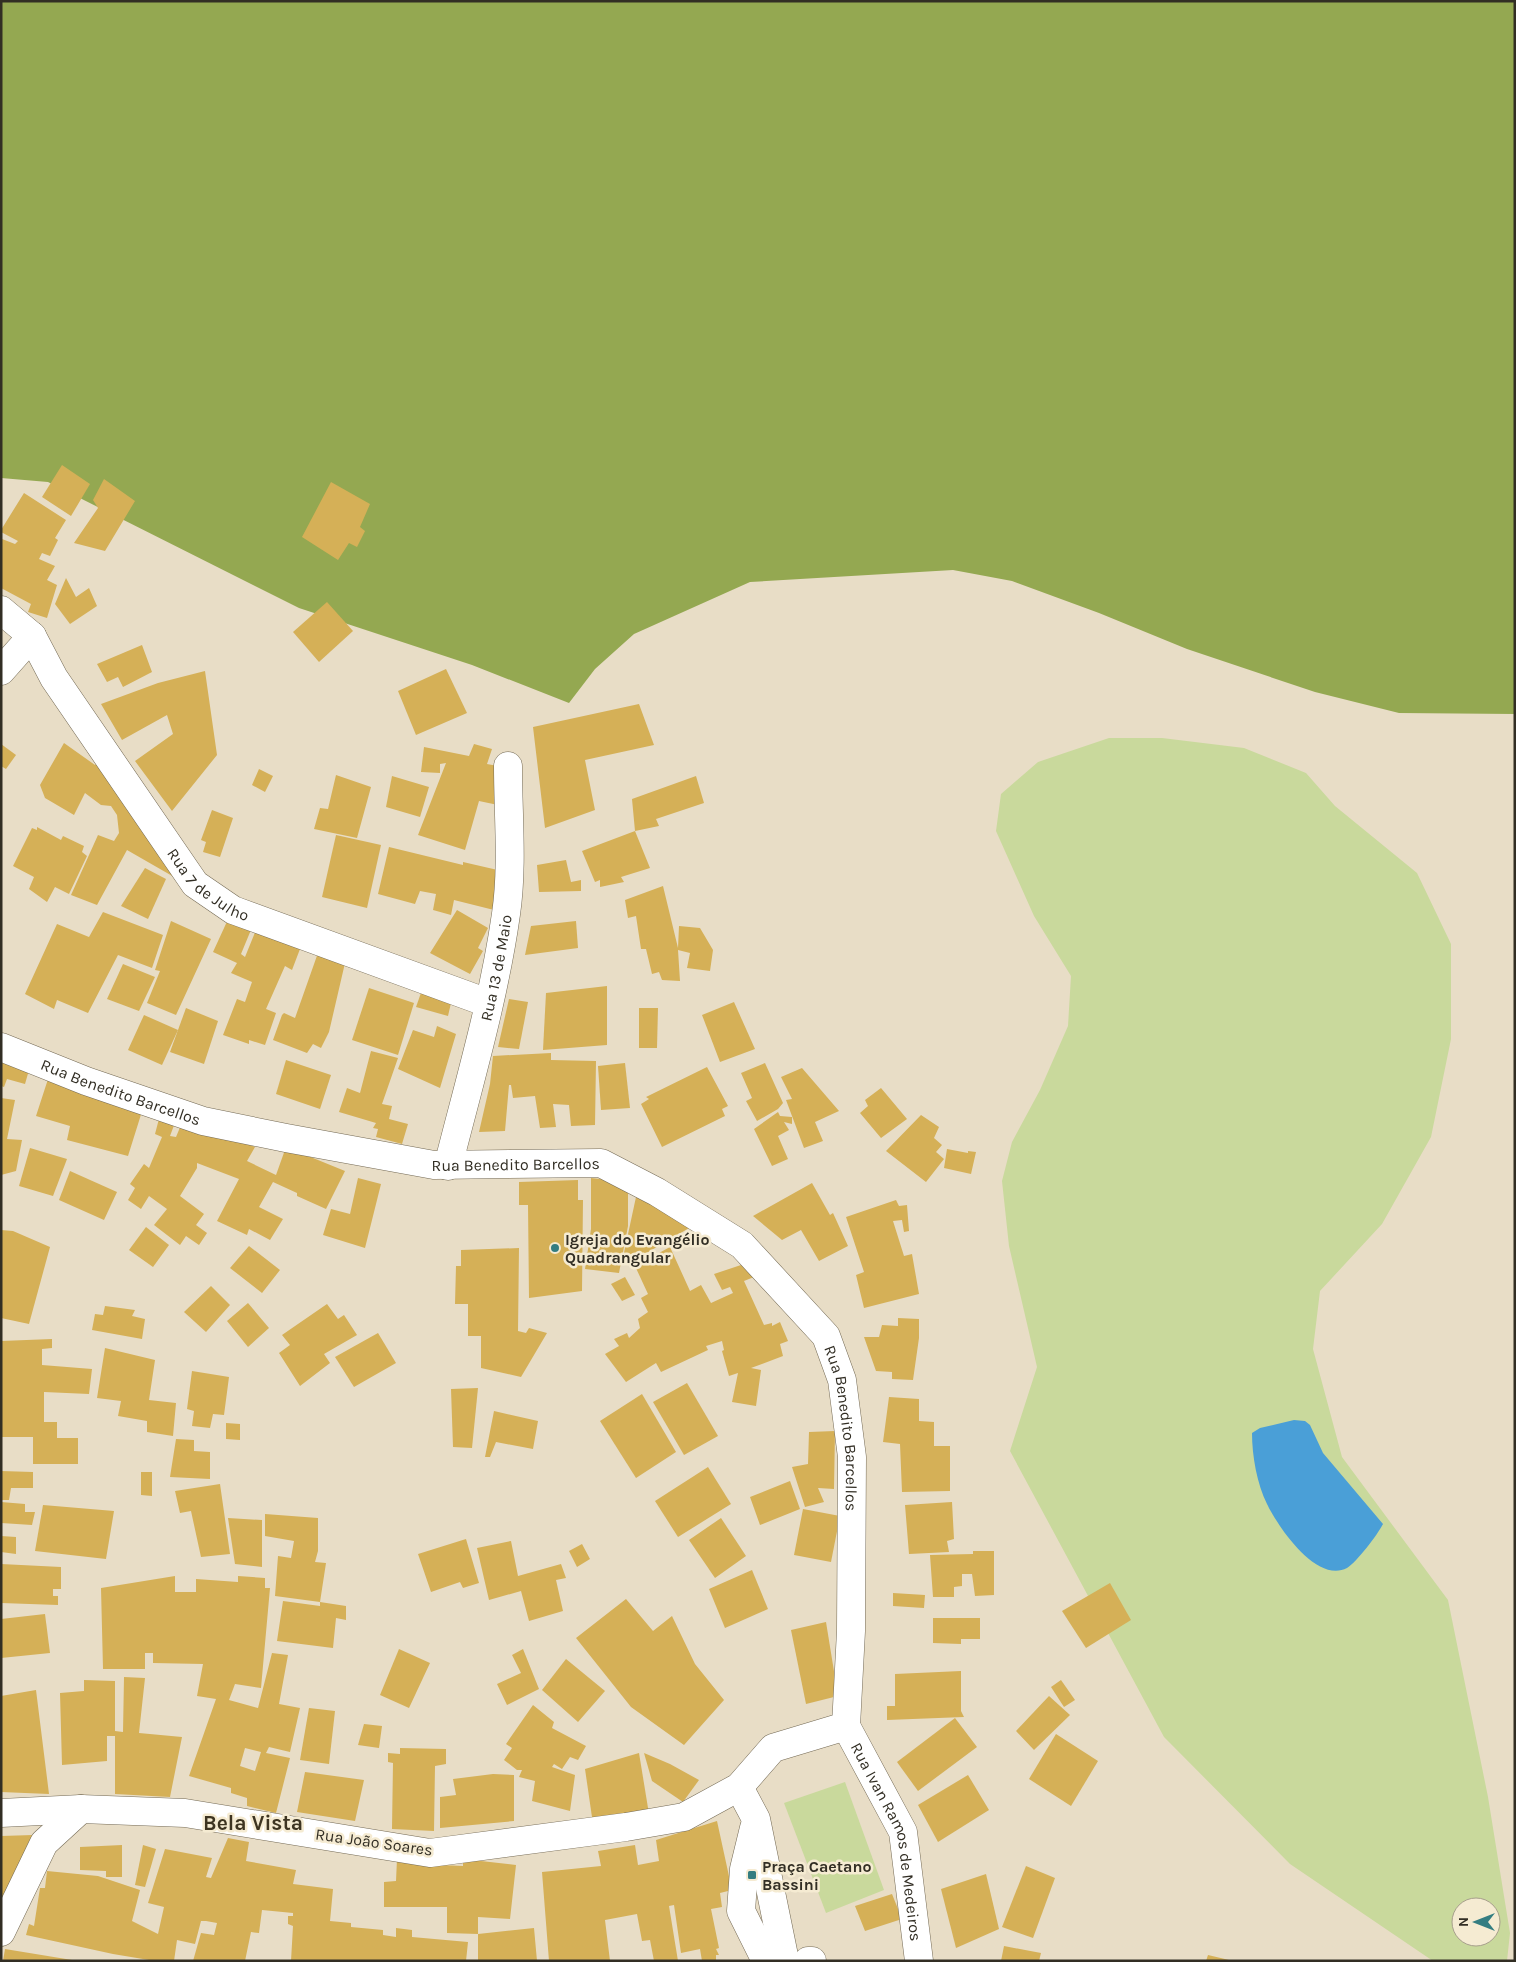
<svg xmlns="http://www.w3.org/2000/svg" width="1516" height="1962" font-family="Karla,sans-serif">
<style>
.green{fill:#c9d99c;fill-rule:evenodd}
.forest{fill:#94a851}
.water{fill:#4a9fd7}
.building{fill:#d5b057;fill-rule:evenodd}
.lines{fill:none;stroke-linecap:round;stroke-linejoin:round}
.minor-casing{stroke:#746a55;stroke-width:29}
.minor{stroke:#fff;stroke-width:28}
.poi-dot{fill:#347d81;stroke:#f5ebd2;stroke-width:2}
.labels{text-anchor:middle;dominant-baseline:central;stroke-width:5;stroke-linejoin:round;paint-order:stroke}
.street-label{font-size:16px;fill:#322e24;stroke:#f5ebd2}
.poi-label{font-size:16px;font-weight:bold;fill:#322e24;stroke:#f5ebd2;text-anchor:start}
.district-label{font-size:21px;font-weight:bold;fill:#3d3421;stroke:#f5ebd2}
</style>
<rect width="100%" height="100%" fill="#e8ddc6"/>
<g class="green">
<path d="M1109,738h53l82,10 62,25 29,33 82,67 34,71v95l-20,98 -49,87 -62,67 -7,58 29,108 106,143 40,197 16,99 6,37 -3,28h-74l-143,-97 -126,-127 -154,-286 27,-84 -28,-121 -7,-65 10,-39 28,-52 28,-64 3,-50 -37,-60 -38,-85 5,-37 37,-32zM1461,1907h30v30h-30z"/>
<path d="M845,1782l39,108 -58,23 -42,-110z"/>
</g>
<path class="forest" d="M1,1h1514v713l-116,-1 -84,-21 -128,-43 -88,-36 -87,-32 -59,-11 -203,12 -116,52 -39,35 -26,34 -97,-38 -173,-57 -251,-126 -47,-4z"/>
<path class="water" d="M1294,1420l11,1 5,4 13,28 60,71c-5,10 -27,39 -36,44 -30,16 -69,-41 -80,-64 -10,-20 -15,-48 -15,-71l8,-5z"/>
<g class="building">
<path d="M62,465l28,19 -19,32 -29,-19z"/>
<path d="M104,479l31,22 -30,50 -31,-8 24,-35 -5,-8z"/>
<path d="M331,482l39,22 -10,23 5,4 -8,16 -8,-4 -11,17 -36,-23z"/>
<path d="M24,493l42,27 -11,18 3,2 -8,16 -8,-3 -3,6 16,7 -8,14 10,5 -10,33 -19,-6 3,-8 -30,-16v-47l1,-2 13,5 3,-3 -17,-9v-2z"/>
<path d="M66,578l10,19 13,-9 8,18 -27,18 -15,-20z"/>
<path d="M327,602l26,29 -34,31 -26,-30z"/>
<path d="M142,645l10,27 -29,15 -5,-10 -11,5 -10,-18z"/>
<path d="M446,669l21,44 -51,22 -18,-44z"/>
<path d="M205,671l12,84 -45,56 -37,-50 38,-27 -6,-19 -45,25 -21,-36 57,-21z"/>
<path d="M639,704l15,41 -69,15 10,50 -50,18 -12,-101z"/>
<path d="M64,743l31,22 6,-6 73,118 -47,-27 -30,55 -26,-10 27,-60 16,6 5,-8 -2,-18 -6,-9 -10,-1 -16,-12 -11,22 -29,-17 -5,-13z"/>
<path d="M1,744l15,11 -10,14 -5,-3z"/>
<path d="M474,744l18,5 -5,15 16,3 -5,38 -19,-4 -14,49 -47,-15 28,-72 -6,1v9l-19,-1 3,-25 45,9z"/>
<path d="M259,769l14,7 -8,16 -13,-7z"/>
<path d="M336,775l35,12 -14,51 -43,-9 6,-21 8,1z"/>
<path d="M392,776l37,11 -9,30 -34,-10z"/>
<path d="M696,776l8,27 -48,16 3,7 -24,5 -3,-32z"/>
<path d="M212,810l21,8 -13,39 -17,-5 3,-10 -5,-2z"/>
<path d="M37,827l24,13 2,-4 21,10 -2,6 5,4 -18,38 -14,-7 -8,15 -18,-13 5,-12 -21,-11 19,-38 5,2z"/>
<path d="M635,831l15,37 -29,9 3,5 -24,5v-7l-5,2 -13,-31z"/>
<path d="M336,835l45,10 -14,63 -45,-11z"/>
<path d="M389,847l74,18v-3l39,9 -8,39 -40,-10 -3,15 -18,-5 3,-16 -16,-3 -5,13 -37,-10z"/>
<path d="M566,860l5,22 10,-2v11l-42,1 -2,-27z"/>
<path d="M145,868l21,11 -18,40 -27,-13z"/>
<path d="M663,886l15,62 1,-22 21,2 13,22 -3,21 -23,-3 3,-15 -12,-3 2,31 -18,-1 -3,-8 -7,2 -6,-25h-5l-5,-33 -8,2 -3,-18z"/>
<path d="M457,910l31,18 -10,20 5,3 -13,23 -40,-21z"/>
<path d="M103,912l60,23 -11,33 -34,-13 -30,58 -31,-13 -3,9 -29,-15 32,-70 32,13z"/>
<path d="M230,915l23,10 -12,29 4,3 13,-32 42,24 -8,21 -7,-4 -19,43 10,4 -11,32 -16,-5v4l-26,-9 14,-36 8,3 7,-20 -21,-9 6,-10 -24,-11z"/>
<path d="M171,921l40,18 -35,76 -29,-12 13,-32 -5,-1z"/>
<path d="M576,921l2,27 -53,7 6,-29z"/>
<path d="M319,950l26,13 -16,69 -8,16 -8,-4 -6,9 -34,-13 9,-25 2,-2 11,5z"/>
<path d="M123,964l32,13 -16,34 -32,-12z"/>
<path d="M607,986v59l-64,5 3,-57z"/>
<path d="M369,988l45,15 -16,52 -46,-15z"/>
<path d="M422,990l29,13 -3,13 -32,-9z"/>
<path d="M509,999l19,3 -9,47 -21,-2z"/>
<path d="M734,1002l21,47 -35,13 -18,-47z"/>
<path d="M186,1008l32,13 -14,43 -34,-12z"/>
<path d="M639,1008h19l-1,40h-18z"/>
<path d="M144,1015l34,15 -16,35 -34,-15z"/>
<path d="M437,1026l19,8 -16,54 -42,-19 15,-39 21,7z"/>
<path d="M371,1051l27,7 -16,46 10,2 -3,13 19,5 -6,20 -26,-7 2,-8 -5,-1 3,-5 -37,-11 8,-24 13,5z"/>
<path d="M551,1053v7l45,1 -1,64 -24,1 -2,-21 -16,-1 3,23 -16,1 -5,-32 -22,2 -2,-13h-2l-4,46 -26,1 11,-48 3,-28z"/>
<path d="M1,1055l30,8 -6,21 -18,-5 -3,8 -3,-1z"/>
<path d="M286,1060l45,15 -11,34 -44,-15z"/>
<path d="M625,1063l5,45 -29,2 -3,-44z"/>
<path d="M765,1063l18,40 -5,6 -21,12 -11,-20 6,-3 -11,-25z"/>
<path d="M707,1067l21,39 -6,3 3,7 -63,31 -21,-43 8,-5 -3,-2z"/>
<path d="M802,1068l37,43 -24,11 8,19 -19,7 -18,-48 6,-1 -11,-22z"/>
<path d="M49,1076l95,29 -16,51 -61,-16 3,-14 -34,-10z"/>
<path d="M881,1088l26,31 -26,19 -21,-25 8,-7 -3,-6z"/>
<path d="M1,1098l14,2 -8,39 15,1 -6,31 -15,4z"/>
<path d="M778,1112l2,4 12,1v7l-8,-2 5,8 -11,6 10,23 -16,7 -18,-37z"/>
<path d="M160,1115l16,5 -6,16 6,1 5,-12 29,12 3,-7 42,17 -8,14 29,14 10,-28 59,24 -19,38 -29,-13v-3l-24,-11 -14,25 24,12 -13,21 -21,-11 -2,6 -30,-14 22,-42 -42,-16v5l-17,28 24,18 -8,11 11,8 -8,12 -13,-9 -6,9 -26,-20 13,-16 -18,-13 -8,13 -13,-9 7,-12 -5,-4 14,-20 5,4 13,-31 -7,-3z"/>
<path d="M921,1115l18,12 -5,11 8,7 -6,7 8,7 -18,23 -40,-31z"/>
<path d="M30,1148l37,11 -14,37 -34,-10z"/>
<path d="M947,1149l21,4v-2l8,1 -5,22 -27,-6z"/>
<path d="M70,1171l47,21 -13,28 -45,-20z"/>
<path d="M358,1178l23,6 -16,64 -42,-13 8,-26 19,5z"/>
<path d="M591,1178l37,4v44l-9,47 -34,-4 6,-40z"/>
<path d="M578,1180v20h5l-1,91 -53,7 -1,-93h-9v-23z"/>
<path d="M812,1183l18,32 3,-2 15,33 -29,15 -18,-31 -19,10 -29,-24z"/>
<path d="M636,1197l18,4 42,23 -58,34 -16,4z"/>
<path d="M896,1200l3,6 8,-1 2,26 -5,1 -2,-12 -9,1 11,35 8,-2 7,40 -55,14 -8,-33 8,-3 -18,-55z"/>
<path d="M146,1227l23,18 -16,22 -24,-17z"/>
<path d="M1,1230l12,1 37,16 -21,77 -28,-6z"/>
<path d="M249,1246l31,24 -18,23 -32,-25z"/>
<path d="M670,1247l20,44 11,-6 10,18 22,-10 -3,-6 -8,3 -8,-16 30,-10 10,13 -10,4 20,44 8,-2v3l8,-4 8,19 -8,3 3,12 -32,12 10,2 -5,36 -24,-4 6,-29 -9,3 -7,-25 2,-1 -2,-9 -16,5 2,4 -47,22 -5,-9 -30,19 -21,-28 14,-8 -5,-7 13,-6 2,5 11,-10 -2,-9 10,-7 -7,-14 7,-4 -13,-28z"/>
<path d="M519,1248l-1,83 8,2 3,-5 18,5 -26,44 -40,-9v-32h-13v-32h-13l1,-38h5v-16z"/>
<path d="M625,1277l10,18 -13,6 -11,-17z"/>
<path d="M211,1286l19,19 -24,27 -22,-20z"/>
<path d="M248,1303l21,25 -21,19 -21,-26z"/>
<path d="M327,1304l11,15 6,-4 13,20 -33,19 6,9 -30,23 -21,-33 11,-8 -8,-10z"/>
<path d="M105,1306l30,4 -3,6 13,3 -3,20 -50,-9 3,-16 8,1z"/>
<path d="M898,1318l21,1v19l-6,42 -21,-1v-7l-16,-1 -12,-34h15l3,-12 16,1z"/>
<path d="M378,1333l18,30 -42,24 -19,-30z"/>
<path d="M52,1339v9l-10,1v16l50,4 -3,25 -45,-2v30h13v16h21v26h-45v-27h-32v-96z"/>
<path d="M105,1348l50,12 -6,40 27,3 -3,33 -26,-4v-11l-29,-5 3,-15 -24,-3z"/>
<path d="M192,1371l37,6 -5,38 -11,-1 -3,14 -18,-2 2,-15 -7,-2z"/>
<path d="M687,1383l31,53 -34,19 -31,-53z"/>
<path d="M478,1388l-6,60 -19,-1 -2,-58z"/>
<path d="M642,1394l34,58 -40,26 -36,-57z"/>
<path d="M889,1397l30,2v22l15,1v24h16v45l-48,1 -2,-48 -17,-2z"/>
<path d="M494,1411l44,10 -5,28 -37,-7 -6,15h-5z"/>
<path d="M226,1423l14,1v16l-14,-1z"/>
<path d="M835,1431l-1,58 -16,-1 6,14 -19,5 -13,-40 16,-3 1,-32z"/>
<path d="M176,1439l18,1v11l16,1v27l-40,-2z"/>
<path d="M708,1467l23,37 -53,33 -23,-36z"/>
<path d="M1,1471l32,1v16h-22l-2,12h-8z"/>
<path d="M141,1472h11v24l-11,-1z"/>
<path d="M790,1481l10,28 -40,16 -10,-28z"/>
<path d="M220,1484l10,70 -29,3 -10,-46 -11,2 -5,-22z"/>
<path d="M1,1502l24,2v8h10l-3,13 -31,-2z"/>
<path d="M952,1502l2,37 -7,2 2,11 -40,2 -4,-49z"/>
<path d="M43,1505l71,6 -8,48 -71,-8z"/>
<path d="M803,1509l37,7 -9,46 -37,-7z"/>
<path d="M265,1514l53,4v33l-3,11 11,1 -6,39 -45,-6 3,-40 13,2 3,-17 -29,-5z"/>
<path d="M228,1518l34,2v47l-27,-3z"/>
<path d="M721,1518l25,38 -31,22 -26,-38z"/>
<path d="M1,1536l15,1v17l-15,-2z"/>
<path d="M466,1539l13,44 -16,5 -3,-6 -29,10 -13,-38z"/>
<path d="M511,1541l7,35 43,-12 5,14 -10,2 7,31 -34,10 -8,-30 -32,9 -12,-52z"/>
<path d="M582,1544l8,15 -13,8 -8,-16z"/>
<path d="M973,1551h21v44l-19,1 -3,-22h-10v12l-8,1v10h-21l-3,-42 43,-1z"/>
<path d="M1,1564l60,3v22h-8v7h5v9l-57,-2z"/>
<path d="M752,1570l16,39 -43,19 -16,-39z"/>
<path d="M175,1576v16h21v-13l42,3v-6l27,2v10h5l-9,100 -26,-4 -6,16 29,8 14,-55 16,2 -9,49 21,4 -10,44 -21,-5 -3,6 24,5 -14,55 -29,-7v-8l-16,-5v-5l-42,-12 27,-77 -19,-3 6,-32 -50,-1v-10h-8v16h-42l-2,-81zM245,1748l16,4 -6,19 -15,-5z"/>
<path d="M1110,1583l21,37 -45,28 -24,-37z"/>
<path d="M893,1593l32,2 -1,13 -31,-2z"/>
<path d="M626,1599l27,32 19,-15 23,48 29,36 -40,45 -53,-38 -55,-69z"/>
<path d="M283,1601l37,5v-4l26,4v14l-10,-2 -3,30 -56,-7z"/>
<path d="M45,1614l5,39 -49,5v-39z"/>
<path d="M933,1618h47v21h-19v5l-28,-1z"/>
<path d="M826,1622l12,74 -32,8 -15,-74z"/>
<path d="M399,1649l31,14 -21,45 -29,-13z"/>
<path d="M523,1649l16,40 -32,16 -10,-21 24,-11 -9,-18z"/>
<path d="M566,1659l39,32 -27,31 -36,-32z"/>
<path d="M961,1671v40l3,6 -77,3v-14h8v-32z"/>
<path d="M124,1677l21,1 -6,55 43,4 -12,60 -55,-3v-58h-8v25l-45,4 -2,-72 24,-2v-11l31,1v50l8,1z"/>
<path d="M1061,1680l14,20 -11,7 -13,-20z"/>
<path d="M36,1690l13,104 -48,-2v-96z"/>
<path d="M1049,1696l21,19 -36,35 -18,-19z"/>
<path d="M533,1705l21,17 -2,6 34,18 -8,14 -8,-3 -8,12 -8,-5 -2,3 23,8 -5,36 -38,-10 3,-20 -16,-4 3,-7h-5l-13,-10 8,-12 -6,-4z"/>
<path d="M309,1708l26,3 -6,53 -29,-4z"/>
<path d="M955,1718l22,29 -59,44 -21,-29z"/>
<path d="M364,1724l18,2 -3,22 -21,-3z"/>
<path d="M1056,1734l42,27 -27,45 -42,-27z"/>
<path d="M400,1748l46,1v15l-11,2 -1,65 -42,-2 1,-66 -5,-1v-9l12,1z"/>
<path d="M639,1753l10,61 -56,10 -8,-55z"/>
<path d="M644,1753l26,11 29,16 -16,22 -31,-21z"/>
<path d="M305,1772l59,8 -9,41 -58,-9z"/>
<path d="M493,1774l21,1v46l-74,7v-31l16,-2 -3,-16z"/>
<path d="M968,1775l21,35 -51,32 -20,-37z"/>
<path d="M717,1821l15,69 -12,3 2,14 -11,2 8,39 -3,1 3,6h-3v6h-14l-2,-12 -19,4 -7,-48 -5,1 9,55h-24l-4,-21 -8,1 -5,-27 -32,6 5,41h-61l-7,-89 59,-6 -3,-15 37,-6 3,20 21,-4 -3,-21z"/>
<path d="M33,1835l-32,86v-85z"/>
<path d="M228,1838l21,4 -3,19 50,9 -3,14 40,5 -3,32 21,2v4l32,3v5l13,2v-9l16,2v7l56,5 -2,19h-175l2,-35 -5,-2v-8h5v-3l-31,-3 -3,23 -8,-1 -6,29h-52l8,-28 13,2 3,-12 -11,-2h-5l-6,23 -18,-4 -3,21h-19l-42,-7 -87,-19 3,-11 5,2 6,-38h5l2,-17 51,5 42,14 -8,31 26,13 6,-27 -16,-4 17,-54 47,9 -6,19 5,1z"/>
<path d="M122,1845v32h-16v-6l-26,-1v-23z"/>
<path d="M143,1845l13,4 -11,38 -10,-2z"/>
<path d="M397,1859l21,5 45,2v-7l53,6 -6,54 -32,-2v17l-31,-1v-26h-63v-25l12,-1z"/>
<path d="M1026,1866l29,12 -22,60 -31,-11z"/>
<path d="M986,1874l13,55 -43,19 -15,-59z"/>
<path d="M892,1894l10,25 -37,12 -10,-25z"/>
<path d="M534,1928l3,33h-59v-27z"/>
<path d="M1004,1946l37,7 -2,8h-38z"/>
<path d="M5,1949l67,11v1h-69z"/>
<path d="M1208,1955l21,5v1h-23z"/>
</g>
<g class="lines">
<g class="minor-casing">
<g id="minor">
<path id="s1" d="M1,610l31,26 22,42 141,206 38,26 255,93"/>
<path d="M1,671l31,-35"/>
<path id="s2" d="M1,1047l85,34 117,40 83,17 148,27 167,-2 56,29 85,53 84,91 16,44 10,77 -1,174 -5,95 -73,22 -34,39 -55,30 -58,10 -196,26 -245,-40 -104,-4 -80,4"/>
<path id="s3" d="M448,1166c21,-83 46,-167 58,-252 7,-48 2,-99 2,-148"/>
<path id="s4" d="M846,1726l57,106 16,129"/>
<path d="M739,1787l17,32 29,142"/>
<path d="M754,1828l-10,41 -3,42 25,50"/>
<path d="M1,1932l43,-89 37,-34"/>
<path d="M808,1961h4"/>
</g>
</g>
<use href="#minor" class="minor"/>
</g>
<g class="poi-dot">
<circle cx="555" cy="1248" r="5"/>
<rect x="747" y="1870" width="10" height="10" rx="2.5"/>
</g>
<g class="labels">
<g class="street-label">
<text stroke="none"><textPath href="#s1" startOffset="348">Rua 7 de Julho</textPath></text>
<text stroke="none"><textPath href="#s3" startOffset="204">Rua 13 de Maio</textPath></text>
<text stroke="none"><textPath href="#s2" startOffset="128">Rua Benedito Barcellos</textPath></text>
<text stroke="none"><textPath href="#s2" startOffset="532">Rua Benedito Barcellos</textPath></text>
<text stroke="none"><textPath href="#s2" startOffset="999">Rua Benedito Barcellos</textPath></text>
<text transform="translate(374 1842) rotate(8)">Rua João Soares</text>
<text stroke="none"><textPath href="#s4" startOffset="125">Rua Ivan Ramos de Medeiros</textPath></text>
</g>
<g class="poi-label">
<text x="565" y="1239">Igreja do Evangélio<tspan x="565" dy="18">Quadrangular</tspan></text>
<text x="762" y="1866">Praça Caetano<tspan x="762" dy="18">Bassini</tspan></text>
</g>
<g class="district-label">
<text x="253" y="1823">Bela Vista</text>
</g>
</g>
<rect width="1516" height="1962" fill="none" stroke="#322e24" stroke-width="5"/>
<g transform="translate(1476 1922) rotate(270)"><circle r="24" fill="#f5ebd2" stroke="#a79f8c"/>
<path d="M0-4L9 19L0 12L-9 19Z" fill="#347d81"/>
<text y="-8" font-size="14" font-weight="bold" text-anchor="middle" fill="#322e24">N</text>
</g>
</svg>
